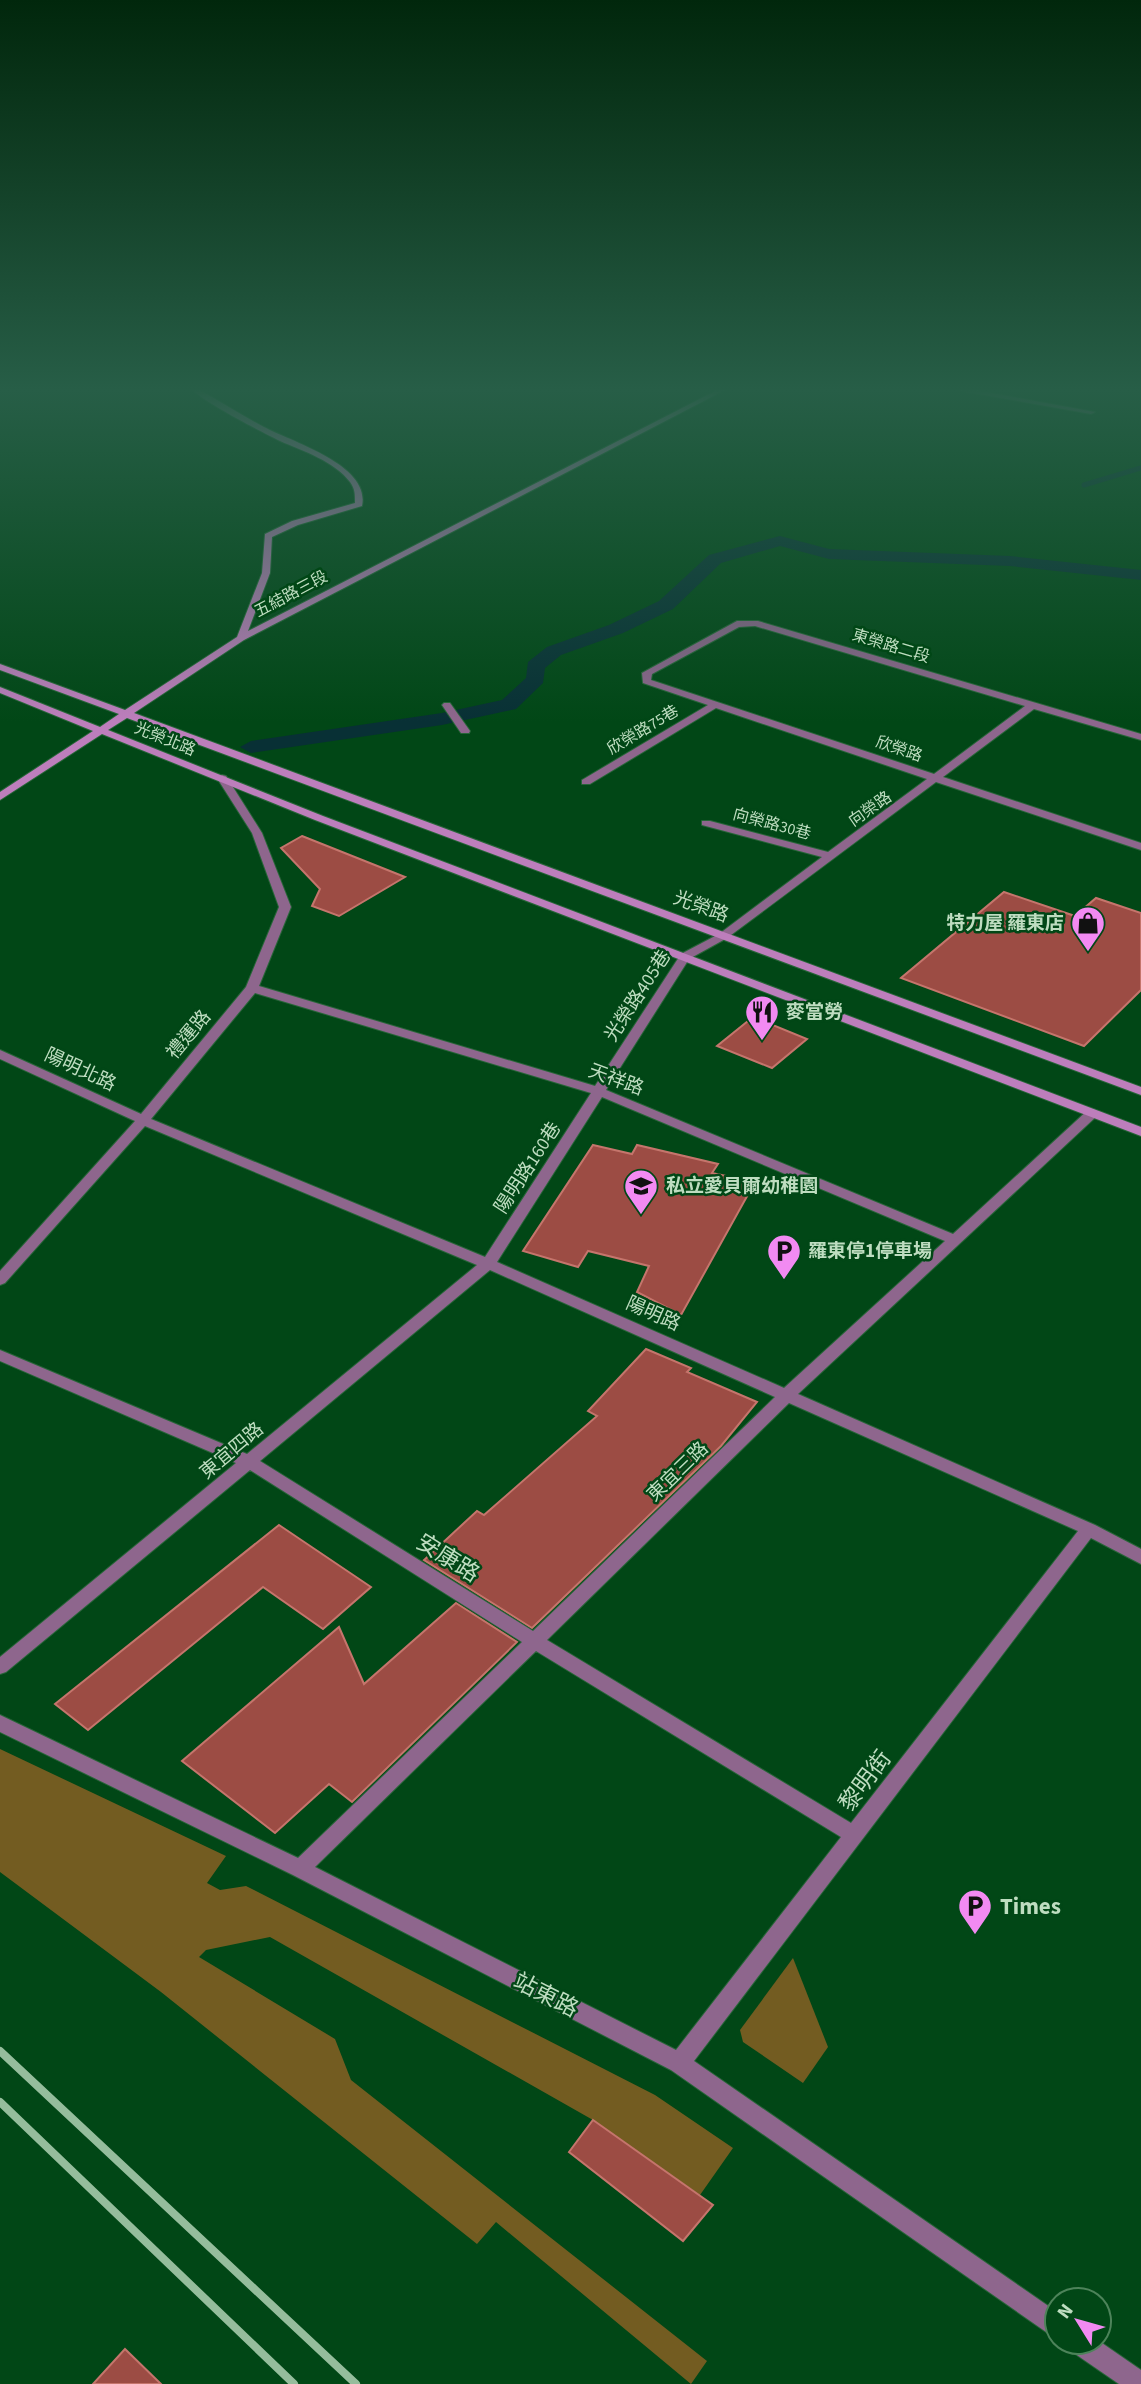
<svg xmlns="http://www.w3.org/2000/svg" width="1141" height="2384" font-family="'Source Sans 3','Noto Sans TC',sans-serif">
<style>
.green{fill:#735c21}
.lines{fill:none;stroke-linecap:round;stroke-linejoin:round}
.stream{stroke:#083035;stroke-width:5}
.canal{fill:#083035;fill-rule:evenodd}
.building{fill:#9c4c44;stroke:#c5756c;stroke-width:2}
.street-casing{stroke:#276538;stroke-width:2}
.secondary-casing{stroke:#276538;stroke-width:2}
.street{fill:#8e668d;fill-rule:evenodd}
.secondary{fill:#bd7ebc;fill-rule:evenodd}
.rail{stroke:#95bd9c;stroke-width:8}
.labels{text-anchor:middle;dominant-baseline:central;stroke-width:5;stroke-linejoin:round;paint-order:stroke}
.far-street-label{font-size:16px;fill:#beddc0;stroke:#014716}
.street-label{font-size:19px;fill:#beddc0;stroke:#014716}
.poi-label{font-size:19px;font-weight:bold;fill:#beddc0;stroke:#014716;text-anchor:start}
.near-street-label{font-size:23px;fill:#beddc0;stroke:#014716}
.near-poi-label{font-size:23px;font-weight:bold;fill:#beddc0;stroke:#014716;text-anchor:start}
</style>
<rect width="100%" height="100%" fill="#014716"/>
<g class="green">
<path d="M0,1749l226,107 -19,27 13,7 26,-4 409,209 78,53 -33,47 -107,-75 -323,-183 -64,13 -7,7 136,82 16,41 356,281 -16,23 -195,-162 -19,22 -316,-252 -161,-120z"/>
<path d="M793,1958l35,89 -25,36 -60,-41 -3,-12z"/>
</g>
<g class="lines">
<path class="stream" d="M1084,485l57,-17"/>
<path class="canal" d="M780,536l49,13 181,7 131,14v10l-131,-14 -181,-7 -49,-13 -59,17 -48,46 -50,24 -62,22 -16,13 -2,15 -27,26 -74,16 -191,28 -11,-6 11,-6 191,-28 60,-13 24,-22 2,-16 19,-15 62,-22 50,-24 50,-46z"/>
</g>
<g class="building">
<path d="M302,836l103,41 -66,39 -27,-10 8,-17 -39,-41z"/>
<path d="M1004,892l71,24 21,-18 45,15v77l-57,56 -183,-68z"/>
<path d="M753,1017l54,22 -35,29 -55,-22z"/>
<path d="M593,1145l39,9 5,-9 81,19 -6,9 43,9 -74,133 -44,-23 12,-26 -61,-15 -10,16 -55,-16z"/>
<path d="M646,1349l45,19 -4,4 70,30 -36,44 -189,182 -108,-68 53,-49 7,4 113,-99 -9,-5z"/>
<path d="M279,1525l92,62 -48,42 -60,-42 -175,143 -33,-26z"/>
<path d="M456,1603l61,39 -165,160 -23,-18 -54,49 -93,-72 157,-134 25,57z"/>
<path d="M593,2120l120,85 -30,36 -114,-89z"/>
<path d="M125,2349l36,35h-68z"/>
</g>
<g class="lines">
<g class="street-casing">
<g id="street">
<path d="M958,389h12l125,23 -4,2 -130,-23z"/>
<path d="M737,621h21l383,113v6l-107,-31 -91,68 198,66v7l-205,-68 -209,156 -38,21 -83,131 347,144 135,-124 5,-1 7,4 -302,281 297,131 46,24v15l-50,-26 -397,523 363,251v26l-8,-4 -378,-264 -378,-195 -293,-143v-17l298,143 224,-216 -272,-172 -244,202 -6,2v-17l236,-194 -236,-102v-11l247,104 230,-189 -332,-139 -140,157 -5,2v-14l135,-150 -135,-62v-9l141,64 105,-127 33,-80 -27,-74 -35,-55 5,-3 4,1 36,57 29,74 -32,79 336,100 86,-132 38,-20 103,-77 -120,-32v-4h8l118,31 99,-73 -211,-71 -126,76h-8v-4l126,-75 -65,-22 -1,-10zM755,626l270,80 -91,68 -283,-94 1,-6 87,-47zM255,993l336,100 -106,164 -334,-138zM602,1097l343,144 -161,147 -287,-126zM490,1270l285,127 -242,234 -273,-170zM789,1403l289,128 -227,292 -304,-183zM536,1651l305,186 -165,213 -361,-183z"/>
<path d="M444,703h6l20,28 -1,2h-8l-19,-28z"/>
<path d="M1099,2341l42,29v14h-22l-48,-33 -3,-9z"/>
</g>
</g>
<g class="secondary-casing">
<path id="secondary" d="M191,389h7c22,12 43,26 66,38 28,15 107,38 98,79l-64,19 -26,12 -2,36 -22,58 471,-242h8l-483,251 -110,73 1007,374v8l-1014,-377 -19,12 215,86 818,311v9l-826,-316 -213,-86 -102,66v-8l93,-61 -93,-38v-6l100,40 19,-13 -119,-44v-6l125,46 112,-73 25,-64 3,-39 27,-13 63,-18c0,-9 0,-14 -5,-21 -16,-21 -47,-31 -70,-41 -22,-11 -73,-37 -89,-52z"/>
</g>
<use href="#street" class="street"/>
<use href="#secondary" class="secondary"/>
<g class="rail">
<path d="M0,2051l356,333"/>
<path d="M0,2102l294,282"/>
</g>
</g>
<linearGradient id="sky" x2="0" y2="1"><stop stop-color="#01270c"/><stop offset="0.54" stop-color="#275e47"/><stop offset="1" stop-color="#275e47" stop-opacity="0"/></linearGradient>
<rect width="1141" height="722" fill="url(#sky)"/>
<defs>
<g id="shop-pin" transform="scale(1.75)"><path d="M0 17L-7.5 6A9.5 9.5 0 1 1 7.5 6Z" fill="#f28af2" stroke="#014716"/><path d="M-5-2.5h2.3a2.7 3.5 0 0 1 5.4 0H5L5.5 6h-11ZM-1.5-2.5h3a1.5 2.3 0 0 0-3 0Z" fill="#111"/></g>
<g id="restaurant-pin" transform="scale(1.75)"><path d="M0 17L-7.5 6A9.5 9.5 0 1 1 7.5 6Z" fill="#f28af2" stroke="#014716"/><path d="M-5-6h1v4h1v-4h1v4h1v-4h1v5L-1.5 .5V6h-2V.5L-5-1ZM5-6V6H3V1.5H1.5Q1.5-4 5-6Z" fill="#111"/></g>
<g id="school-pin" transform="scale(1.75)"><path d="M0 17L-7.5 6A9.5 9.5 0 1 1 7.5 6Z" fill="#f28af2" stroke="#014716"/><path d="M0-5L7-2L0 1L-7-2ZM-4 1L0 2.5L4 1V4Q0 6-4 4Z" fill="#111"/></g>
<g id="parking-pin" transform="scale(1.75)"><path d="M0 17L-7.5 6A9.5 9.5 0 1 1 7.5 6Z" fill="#f28af2" stroke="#014716"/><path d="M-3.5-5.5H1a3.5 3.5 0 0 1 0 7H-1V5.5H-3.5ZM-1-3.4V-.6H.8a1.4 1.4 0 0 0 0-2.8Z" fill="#111"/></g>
</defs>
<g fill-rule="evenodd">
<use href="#shop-pin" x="1088" y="923"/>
<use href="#restaurant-pin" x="762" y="1012"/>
<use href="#school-pin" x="641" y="1186"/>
<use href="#parking-pin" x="784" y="1251"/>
<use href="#parking-pin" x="975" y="1906"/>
</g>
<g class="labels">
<g class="far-street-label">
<text transform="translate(291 594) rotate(-28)">五結路三段</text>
<text transform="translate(891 646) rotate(17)">東榮路二段</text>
<text transform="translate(643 730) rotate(-31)">欣榮路75巷</text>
<text transform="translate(165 739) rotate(22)">光榮北路</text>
<text transform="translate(899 749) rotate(19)">欣榮路</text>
<text transform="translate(870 809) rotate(-35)">向榮路</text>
<text transform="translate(772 824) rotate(15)">向榮路30巷</text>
</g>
<g class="street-label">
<text transform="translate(701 907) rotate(20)">光榮路</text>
<text transform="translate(638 996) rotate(-57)">光榮路405巷</text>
<text transform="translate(189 1035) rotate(-50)">禮運路</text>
<text transform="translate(80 1070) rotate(25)">陽明北路</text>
<text transform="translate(616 1080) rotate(20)">天祥路</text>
<text transform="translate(528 1168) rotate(-57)">陽明路160巷</text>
<text transform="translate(653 1314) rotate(24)">陽明路</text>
<text transform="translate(232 1451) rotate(-40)">東宜四路</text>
<text transform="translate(678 1472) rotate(-44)">東宜三路</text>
</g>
<g class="poi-label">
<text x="1064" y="923" text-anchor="end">特力屋 羅東店</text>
<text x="786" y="1012">麥當勞</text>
<text x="666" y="1186">私立愛貝爾幼稚園</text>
<text x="808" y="1251">羅東停1停車場</text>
</g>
<g class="near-street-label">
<text transform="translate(448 1558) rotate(32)">安康路</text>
<text transform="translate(865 1781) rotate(-53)">黎明街</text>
<text transform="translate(546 1995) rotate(27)">站東路</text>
</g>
<g class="near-poi-label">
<text x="1000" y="1906">Times</text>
</g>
</g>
<g transform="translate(1078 2321) rotate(307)"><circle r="33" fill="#014716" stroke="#4d835a" stroke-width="2"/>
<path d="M0-5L12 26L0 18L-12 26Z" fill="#f28af2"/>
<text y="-10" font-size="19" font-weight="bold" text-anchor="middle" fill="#beddc0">N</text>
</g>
</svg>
